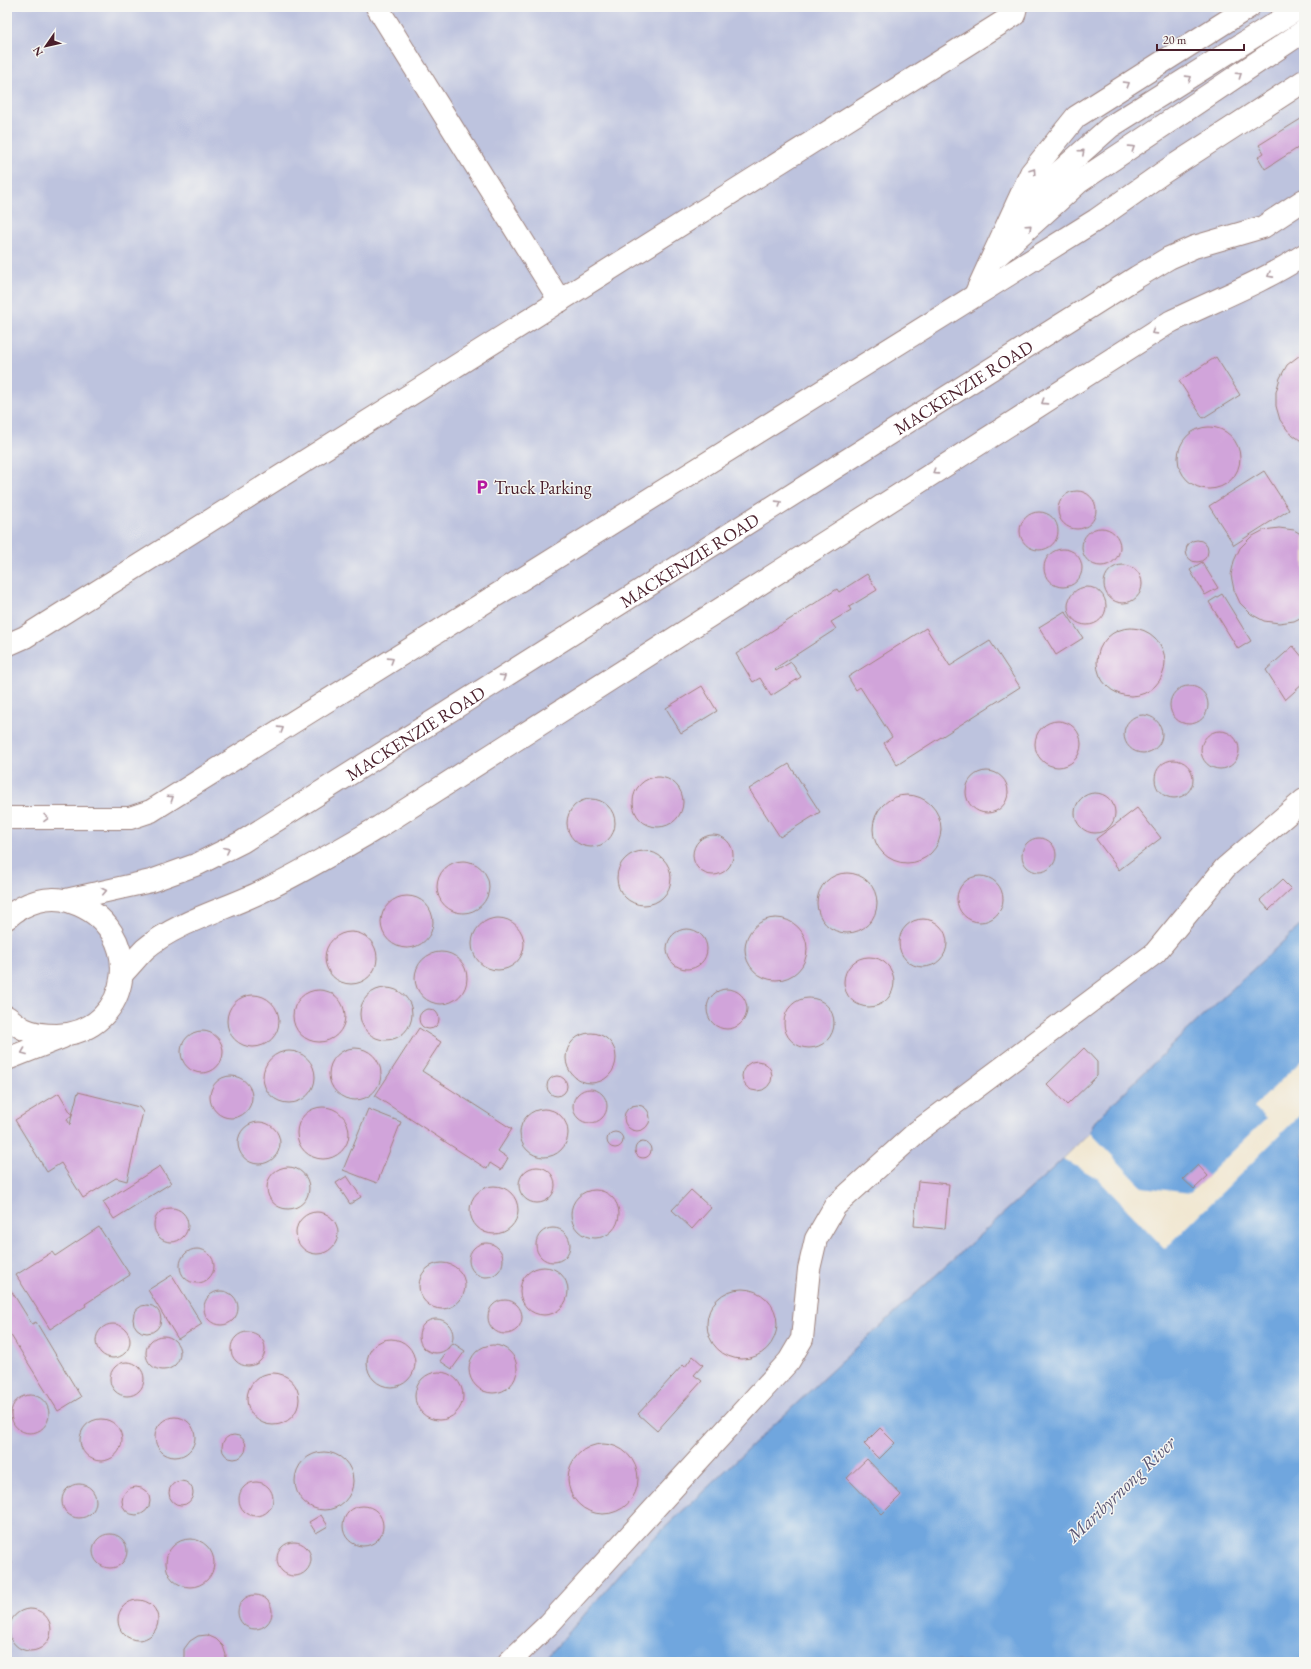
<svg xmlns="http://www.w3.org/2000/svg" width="1311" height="1669" font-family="'EB Garamond',serif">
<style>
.industrial{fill:#bdc3de}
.water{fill:#70a6de;stroke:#5d6284}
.pier{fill:#f1e7d1}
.building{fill:#d1a4da;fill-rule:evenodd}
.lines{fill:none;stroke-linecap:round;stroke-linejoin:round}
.minor-casing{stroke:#9e837e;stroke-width:24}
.minor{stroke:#fff;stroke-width:22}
.oneway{stroke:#ae9aa0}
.labels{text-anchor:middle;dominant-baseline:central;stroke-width:3;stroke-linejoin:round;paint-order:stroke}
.street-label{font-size:18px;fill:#4a1f2b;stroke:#f6f6f2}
.poi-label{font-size:18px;fill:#4a1f2b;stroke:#f6f6f2;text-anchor:start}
.water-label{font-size:19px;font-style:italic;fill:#595573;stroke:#f6f6f2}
</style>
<rect width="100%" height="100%" fill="#f6f6f2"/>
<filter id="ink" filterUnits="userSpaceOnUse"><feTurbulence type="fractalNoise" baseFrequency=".025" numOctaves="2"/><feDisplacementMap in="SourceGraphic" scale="8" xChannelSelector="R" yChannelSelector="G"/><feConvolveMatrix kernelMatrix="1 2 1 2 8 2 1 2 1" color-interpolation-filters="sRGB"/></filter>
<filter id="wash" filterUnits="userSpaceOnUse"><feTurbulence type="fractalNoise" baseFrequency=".012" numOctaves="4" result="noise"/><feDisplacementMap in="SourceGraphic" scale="16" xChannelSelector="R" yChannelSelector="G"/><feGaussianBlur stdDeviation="0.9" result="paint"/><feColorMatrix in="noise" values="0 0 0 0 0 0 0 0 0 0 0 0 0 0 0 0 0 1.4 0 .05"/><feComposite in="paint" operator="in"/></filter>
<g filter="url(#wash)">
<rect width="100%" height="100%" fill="#f1e7d1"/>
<path class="industrial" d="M7,7h1297v915l-209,198 -5,12 -27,27 -232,212 -193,182 -95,109h-536z"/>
<path class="water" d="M1304,922v740h-761l95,-109 193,-182 232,-212 27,-27 5,-11 79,-78z"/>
<path class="pier" d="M1304,1058v53l-139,138 -68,-71 -34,-19 27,-27 52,55 48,6 76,-74 -12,-12z"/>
<g id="blocks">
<g class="building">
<path d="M1304,117v27l-39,25 -7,-12 6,-4 -5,-8z"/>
<path d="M1304,352v91l-15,-11 -9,-12 -4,-14v-14l4,-14 7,-13z"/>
<path d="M1216,357l24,38 -37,23 -24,-37z"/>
<circle cx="1209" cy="458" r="31"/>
<path d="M1264,471l25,39 -55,35 -25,-39z"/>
<circle cx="1077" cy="510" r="19"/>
<circle cx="1039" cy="531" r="19"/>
<path d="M1279,528l15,2 10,6v80l-10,5 -15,2 -15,-2 -13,-7 -11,-11 -6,-13 -3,-15 3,-14 6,-13 11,-11 13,-7z"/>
<circle cx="1101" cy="547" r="19"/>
<circle cx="1197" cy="551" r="11"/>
<circle cx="1063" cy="568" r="19"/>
<path d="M1202,562l16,26 -13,7 -15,-25z"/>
<circle cx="1123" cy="584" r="19"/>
<path d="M867,574l10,16 -28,17 2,3 -20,12 5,7 -62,40 2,2 15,-9 10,15 -30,19 -11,-18 -7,4 -17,-28 101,-65 2,3z"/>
<circle cx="1087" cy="606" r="19"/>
<path d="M1222,594l29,47 -13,8 -29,-47z"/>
<path d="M1065,611l18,27 -27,17 -17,-28z"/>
<circle cx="1131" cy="662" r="34"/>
<path d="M926,628l24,38 40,-25 30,46 -123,78 -13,-22 8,-6 -32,-50 -4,3 -8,-13z"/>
<path d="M1293,646l11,13v24l-19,17 -19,-30z"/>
<path d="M702,686l15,25 -36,22 -15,-25z"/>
<circle cx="1189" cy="705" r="19"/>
<circle cx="1143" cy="734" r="19"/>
<circle cx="1058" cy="744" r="23"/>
<circle cx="1220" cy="750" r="19"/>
<circle cx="1174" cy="779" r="19"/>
<path d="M789,764l31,48 -40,25 -31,-48z"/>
<circle cx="987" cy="792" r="21"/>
<circle cx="658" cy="802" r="25"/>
<circle cx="1095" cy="813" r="20"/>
<circle cx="907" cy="829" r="34"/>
<circle cx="591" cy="823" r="24"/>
<path d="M1137,808l24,30 -42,32 -23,-31z"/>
<circle cx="713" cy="855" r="20"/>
<circle cx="1039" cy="855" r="17"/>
<circle cx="644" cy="878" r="27"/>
<circle cx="463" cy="887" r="26"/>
<circle cx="847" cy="903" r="30"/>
<circle cx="980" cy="899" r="23"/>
<path d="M1282,880l9,9 -22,21 -9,-10z"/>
<circle cx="407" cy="922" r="26"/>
<circle cx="498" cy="944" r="26"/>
<circle cx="776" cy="949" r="31"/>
<circle cx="923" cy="943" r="24"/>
<circle cx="687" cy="949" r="20"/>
<circle cx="351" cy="958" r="26"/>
<circle cx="441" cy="978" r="26"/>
<circle cx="869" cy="982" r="25"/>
<circle cx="386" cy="1014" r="26"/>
<circle cx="727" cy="1009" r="20"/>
<circle cx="319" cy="1016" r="26"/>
<circle cx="253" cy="1021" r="26"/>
<circle cx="809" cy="1023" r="25"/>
<circle cx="429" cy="1019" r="10"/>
<path d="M419,1028l22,14 -19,29 90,58 -14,22 10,7 -7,12 -11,-7 -3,6 -112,-73z"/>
<circle cx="202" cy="1052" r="21"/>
<circle cx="591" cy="1058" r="25"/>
<path d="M1084,1048l13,14v14l-30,29 -20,-21z"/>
<circle cx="355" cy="1074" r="26"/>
<circle cx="289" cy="1077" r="26"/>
<circle cx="757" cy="1076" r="15"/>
<circle cx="231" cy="1097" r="21"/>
<circle cx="557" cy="1086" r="10"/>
<circle cx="590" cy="1106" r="17"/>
<path d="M78,1092l61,15 4,5 -16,69 -11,-3 -33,20 -22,-35 -14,9 -32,-52 44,-27 13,22zM72,1115l-2,10 -3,-6z"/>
<circle cx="637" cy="1118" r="13"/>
<circle cx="323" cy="1133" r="26"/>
<circle cx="544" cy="1133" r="24"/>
<path d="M368,1109l33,13 -24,61 -34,-13z"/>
<circle cx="259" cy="1143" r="21"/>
<circle cx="615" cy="1140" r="8"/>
<circle cx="643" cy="1150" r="8"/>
<path d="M1198,1165l10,11 -14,13 -11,-10z"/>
<path d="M160,1166l11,17 -57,36 -11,-17z"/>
<circle cx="288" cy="1188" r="21"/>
<circle cx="537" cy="1185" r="18"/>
<path d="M347,1176l14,21 -11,7 -14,-21z"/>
<path d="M918,1181l31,3 -4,45 -31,-3z"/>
<circle cx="494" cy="1210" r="24"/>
<circle cx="595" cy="1214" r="24"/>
<path d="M691,1190l20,18 -19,21 -20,-19z"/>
<circle cx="171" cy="1225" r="17"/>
<circle cx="317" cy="1233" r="21"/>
<path d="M99,1227l31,48 -45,29 1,2 -36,23 -34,-54 36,-23 3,4z"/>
<circle cx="553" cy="1245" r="17"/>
<circle cx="486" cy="1260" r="17"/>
<circle cx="197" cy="1266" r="17"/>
<circle cx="442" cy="1286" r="23"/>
<circle cx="544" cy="1291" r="24"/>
<path d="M172,1275l30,49 -24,15 -30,-49z"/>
<path d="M7,1284l25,40 4,-2 45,75 -23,14 -51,-82z"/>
<circle cx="742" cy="1324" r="35"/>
<circle cx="221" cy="1308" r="17"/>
<circle cx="505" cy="1317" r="17"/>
<circle cx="147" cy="1319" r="14"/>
<circle cx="436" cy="1336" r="17"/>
<circle cx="113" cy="1341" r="17"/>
<circle cx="248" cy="1349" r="17"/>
<circle cx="163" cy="1353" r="17"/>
<circle cx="391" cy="1363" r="24"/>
<path d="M453,1343l12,8 -13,18 -12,-8z"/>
<circle cx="493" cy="1369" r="24"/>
<path d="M693,1356l10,9 -9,10 8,6 -45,50 -19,-17 45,-49 2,2z"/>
<circle cx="127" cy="1379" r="17"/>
<circle cx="439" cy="1396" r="24"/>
<circle cx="273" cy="1399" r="26"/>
<circle cx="30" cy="1414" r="19"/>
<circle cx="175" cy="1437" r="20"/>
<circle cx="101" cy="1440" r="21"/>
<path d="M880,1428l15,15 -16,16 -15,-15z"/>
<circle cx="234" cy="1447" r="12"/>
<circle cx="603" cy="1479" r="35"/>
<circle cx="324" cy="1481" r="29"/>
<path d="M867,1459l34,36 -19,19 -35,-36z"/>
<circle cx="181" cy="1493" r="12"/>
<circle cx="256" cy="1499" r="17"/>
<circle cx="79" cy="1501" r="17"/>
<circle cx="136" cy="1501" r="14"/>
<circle cx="363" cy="1526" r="20"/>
<path d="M321,1515l7,11 -12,7 -7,-11z"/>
<circle cx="110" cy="1551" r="17"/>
<circle cx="190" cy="1563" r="24"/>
<circle cx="294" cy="1559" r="17"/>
<path d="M7,1550l5,13 -5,14z"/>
<circle cx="255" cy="1612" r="17"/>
<circle cx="138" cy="1620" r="20"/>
<circle cx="30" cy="1630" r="21"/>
<path d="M207,1635l9,4 7,7 3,9 -1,7h-41v-13l6,-8 8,-5z"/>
</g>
</g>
</g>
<g filter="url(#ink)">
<use href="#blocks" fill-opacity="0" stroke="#9e837e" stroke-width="1"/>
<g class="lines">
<g class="minor-casing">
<g id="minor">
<path d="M377,7l183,294"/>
<path d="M1018,209l92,-82 191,-120"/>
<path d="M997,256l82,-74 225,-151"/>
<path d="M975,295l56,-122 45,-56 173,-110"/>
<path d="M7,645l18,-8 989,-622 2,-8"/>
<path d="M7,818h123l21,-7 945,-591 68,-48 140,-91"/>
<path id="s1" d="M66,900l85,-19 47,-17 44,-22 895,-565 32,-19 25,-11 69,-20 41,-27"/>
<path d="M7,918c16,-15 42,-24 64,-16 77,25 62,131 -14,133 -11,0 -23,-1 -33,-6 -6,-3 -11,-8 -17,-12"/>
<path d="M122,974c8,-8 15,-17 23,-25 31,-27 82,-40 120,-59 39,-19 76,-41 114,-63l791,-505c45,-22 91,-39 134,-67"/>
<path d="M7,1059l56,-22"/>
<path d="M509,1662l40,-38 240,-263 13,-22 7,-70 7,-30 19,-33 83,-75 237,-178 70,-85 79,-68"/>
</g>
</g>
<use href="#minor" class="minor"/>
</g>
<defs><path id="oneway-chevron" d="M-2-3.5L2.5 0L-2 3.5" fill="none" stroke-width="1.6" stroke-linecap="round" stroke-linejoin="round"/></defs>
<g class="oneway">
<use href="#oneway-chevron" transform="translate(1239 75) rotate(-34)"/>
<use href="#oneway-chevron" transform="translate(1189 78) rotate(-32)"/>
<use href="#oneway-chevron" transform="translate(1127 84) rotate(-32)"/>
<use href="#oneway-chevron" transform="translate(1132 148) rotate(-33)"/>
<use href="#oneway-chevron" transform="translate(1082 152) rotate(-42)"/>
<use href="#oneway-chevron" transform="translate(1033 171) rotate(-56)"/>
<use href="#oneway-chevron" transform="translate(1029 227) rotate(-42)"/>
<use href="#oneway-chevron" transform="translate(1270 275) rotate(151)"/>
<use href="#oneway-chevron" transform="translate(1154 332) rotate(148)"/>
<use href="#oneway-chevron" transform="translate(1044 402) rotate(147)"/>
<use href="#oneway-chevron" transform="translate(935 472) rotate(147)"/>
<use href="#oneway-chevron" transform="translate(779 503) rotate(-32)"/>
<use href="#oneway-chevron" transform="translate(391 660) rotate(-32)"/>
<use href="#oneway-chevron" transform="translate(503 677) rotate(-32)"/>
<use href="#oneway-chevron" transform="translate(281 729) rotate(-32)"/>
<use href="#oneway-chevron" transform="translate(171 798) rotate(-34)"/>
<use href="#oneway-chevron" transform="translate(46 818) rotate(1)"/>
<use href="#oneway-chevron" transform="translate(227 850) rotate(-27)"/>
<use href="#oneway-chevron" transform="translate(104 891) rotate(-13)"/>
<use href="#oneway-chevron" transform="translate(24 1052) rotate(159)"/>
</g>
</g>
<defs>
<g id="parking-bare" transform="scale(1.2)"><path d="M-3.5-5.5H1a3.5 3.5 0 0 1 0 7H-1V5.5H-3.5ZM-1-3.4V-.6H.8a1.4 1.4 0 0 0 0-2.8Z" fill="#b5179e" stroke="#f6f6f2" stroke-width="2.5" paint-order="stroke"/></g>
</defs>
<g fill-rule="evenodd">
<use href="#parking-bare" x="482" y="487"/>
</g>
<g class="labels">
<g class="street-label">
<text stroke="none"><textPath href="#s1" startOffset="1039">MACKENZIE ROAD</textPath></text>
<text stroke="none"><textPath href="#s1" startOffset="715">MACKENZIE ROAD</textPath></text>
<text stroke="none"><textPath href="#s1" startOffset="391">MACKENZIE ROAD</textPath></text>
</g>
<g class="poi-label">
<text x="494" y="487">Truck Parking</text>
</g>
<g class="water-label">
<text transform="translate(1121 1489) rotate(-44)">Maribyrnong River</text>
</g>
</g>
<rect width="1311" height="1669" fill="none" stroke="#f6f6f2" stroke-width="24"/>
<g transform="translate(46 46) rotate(236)" stroke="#f6f6f2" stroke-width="3" paint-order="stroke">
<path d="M0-3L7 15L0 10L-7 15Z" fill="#4a1f2b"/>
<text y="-6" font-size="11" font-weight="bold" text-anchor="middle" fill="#4a1f2b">N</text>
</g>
<path d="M1157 44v6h87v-6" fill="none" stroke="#4a1f2b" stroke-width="2"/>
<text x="1163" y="44" font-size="12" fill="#4a1f2b" stroke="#f6f6f2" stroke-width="3" paint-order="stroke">20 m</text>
</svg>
